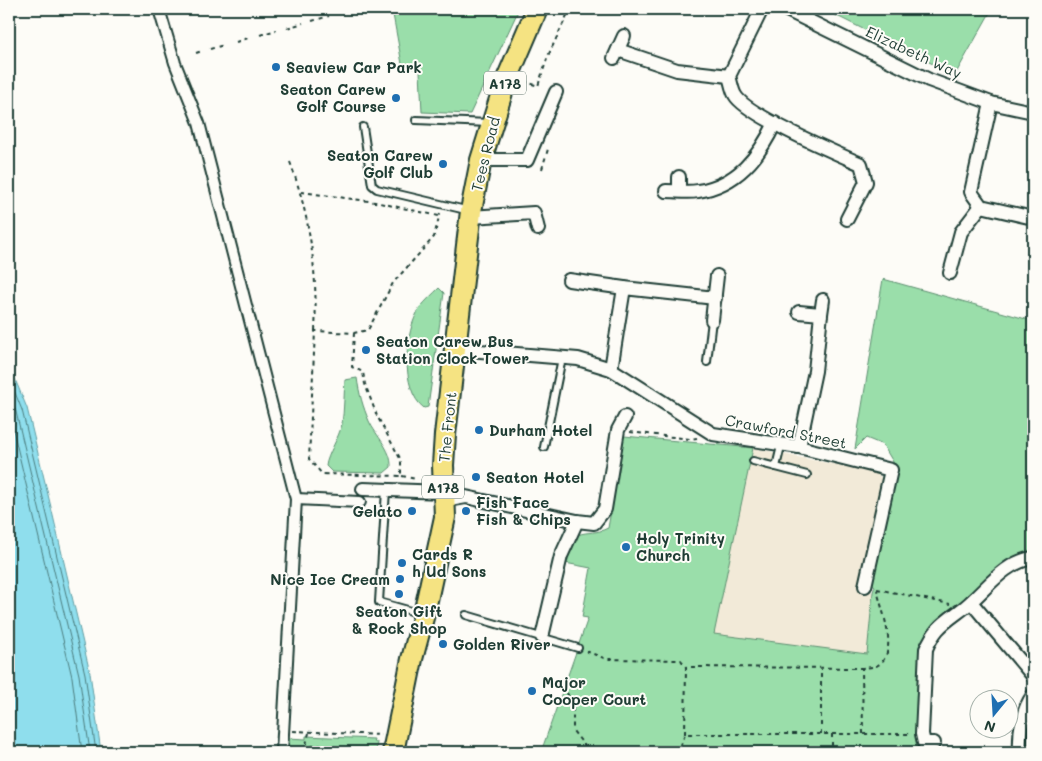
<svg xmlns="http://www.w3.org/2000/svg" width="1042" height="761" font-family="Mali,sans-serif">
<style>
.built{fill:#f2ead8}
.green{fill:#9adeaa;stroke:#5c8e6f}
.water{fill:#8fdeed;stroke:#629ea3}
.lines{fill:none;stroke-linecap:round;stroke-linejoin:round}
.shore{stroke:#4c7d7e;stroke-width:1}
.service-casing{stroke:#1f3d34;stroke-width:10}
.pedestrian-casing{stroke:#1f3d34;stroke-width:14}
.minor-casing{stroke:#1f3d34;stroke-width:16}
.primary-casing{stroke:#1f3d34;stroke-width:24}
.path{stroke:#1f3d34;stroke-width:2;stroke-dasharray:4 4;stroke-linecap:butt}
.service{stroke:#fdfcf7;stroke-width:6}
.pedestrian{stroke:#fdfcf7;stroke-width:10}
.minor{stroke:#fdfcf7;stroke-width:12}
.primary{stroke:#f5e382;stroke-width:20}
.poi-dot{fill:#1f6fb2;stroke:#fdfcf7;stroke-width:2}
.labels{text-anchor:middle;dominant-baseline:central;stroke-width:4;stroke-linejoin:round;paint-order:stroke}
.shield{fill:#fdfcf7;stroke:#62766e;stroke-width:1}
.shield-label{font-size:14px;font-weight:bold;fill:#1f3d34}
.street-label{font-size:15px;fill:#1f3d34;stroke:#fdfcf7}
.poi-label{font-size:15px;font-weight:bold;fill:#1f3d34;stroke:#fdfcf7;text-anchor:start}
</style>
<rect width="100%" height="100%" fill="#fdfcf7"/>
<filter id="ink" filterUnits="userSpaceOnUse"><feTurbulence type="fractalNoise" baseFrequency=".02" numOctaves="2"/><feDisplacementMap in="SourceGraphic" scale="10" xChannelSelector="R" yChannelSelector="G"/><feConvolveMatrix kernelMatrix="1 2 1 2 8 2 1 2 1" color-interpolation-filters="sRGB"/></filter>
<g filter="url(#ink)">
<path class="built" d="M753,448l124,25 7,8 -24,108 13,3 -6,62 -154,-20z"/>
<g class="green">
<path d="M392,9h127l-49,105 -48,-2 -2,-41 -18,-7z"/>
<path d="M823,9h169l-37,66z"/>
<path d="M883,279l150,42v235l-14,-1 -52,47 -42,53 -5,94 -227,-1v4h-152l47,-134 -6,-1 9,-49 -26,-5 12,-28c12,-4 19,-1 31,-7l16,-92 129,12 -39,186 153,20 6,-62 2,-6 -4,-3 25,-116 -13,-22 -17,-7 -11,11z"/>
<path d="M439,288l5,5 -16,114 -4,1c-24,-18 -20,-77 -4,-100 5,-7 13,-14 19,-20z"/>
<path d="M357,378c2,15 6,29 12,43 7,15 23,29 22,46l-7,6 -52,-1 -6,-6c1,-11 13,-28 16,-42 2,-14 2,-30 3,-44z"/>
<path d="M306,736l68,3 -1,3h4l-1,10h-88v-14l18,1z"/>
</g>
<path class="water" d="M9,365l18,43 23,95 40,170 11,79h-92z"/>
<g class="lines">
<g class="shore">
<path d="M9,378l13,32 63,264 11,78"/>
<path d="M9,394l7,18 63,263 11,77"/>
<path d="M9,413l63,264 10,75"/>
</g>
<g class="service-casing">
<g id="service">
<path d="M416,120l74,3"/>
<path d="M363,127l9,58 5,4 93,22"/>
<path d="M707,362l5,-42"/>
<path d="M544,447l18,-89"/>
<path d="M753,461l54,14"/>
<path d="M776,467l5,-21"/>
<path d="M386,490l-7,112 43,12"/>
<path d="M466,615l112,33"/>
</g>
</g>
<g class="pedestrian-casing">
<g id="pedestrian">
<path d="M159,9l16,54 24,60 97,376"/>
<path d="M282,752l14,-253 64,3"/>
</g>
</g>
<g class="minor-casing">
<g id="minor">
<path d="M762,9l-33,67c2,6 3,14 6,19 11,20 101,58 126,69l5,18 -19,37"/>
<path d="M785,9l144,71 62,23 42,9"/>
<path d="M618,50l59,20 52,6"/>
<path d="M614,58l10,-22"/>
<path d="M991,103l-20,89 10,14 52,12"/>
<path d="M481,160h46l29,-68"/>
<path d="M666,191c11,0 22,2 32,0 39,-6 61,-34 77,-68"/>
<path d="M679,191v-14"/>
<path d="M470,217l64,-4 4,16"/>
<path d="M950,273l11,-41 20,-26"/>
<path d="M569,280l55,8"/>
<path d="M799,312l22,2 -6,57 -16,76"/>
<path d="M821,314l2,-14"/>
<path d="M712,320l5,-44"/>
<path d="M456,349l122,10 33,10 102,65 86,13 92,23 -26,116"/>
<path d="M611,369l13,-81 91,10"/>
<path d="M363,489l80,3"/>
<path d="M444,501l22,-4 111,24 17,2 11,-14 13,-79 7,-13"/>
<path d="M971,602l62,74"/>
<path d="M542,637l19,-81 16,-35"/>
<path d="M934,743h-10l-2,-9 4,-85c3,-7 7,-14 12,-20 7,-8 18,-15 27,-22 21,-17 39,-45 68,-49"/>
<path d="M1020,752c-1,-20 1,-40 13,-57"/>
</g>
</g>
<g class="primary-casing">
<path id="primary" d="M393,752l19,-93 12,-45 21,-97 -2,-52 2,-30 26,-224 10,-51 23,-74 33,-77"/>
</g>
<g class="path">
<path d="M312,21l17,-5"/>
<path d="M287,28l16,-5"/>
<path d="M260,35l16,-5"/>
<path d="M236,42l15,-5"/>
<path d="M210,49l14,-4"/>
<path d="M196,53l6,-2"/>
<path d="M524,81l14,5 10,-30 22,-47"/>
<path d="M290,162c20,54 28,112 25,169"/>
<path d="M542,169l6,-20"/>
<path d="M301,192l74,10 64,14"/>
<path d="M354,333l-2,34 11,5 2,12 12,32 24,44v16l-79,-2 -13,-15 6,-128 39,2 14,-3 25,-47 41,-46 6,-24"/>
<path d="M630,432l60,7 7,-1"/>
<path d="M402,476l14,3"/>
<path d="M877,589l73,15"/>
<path d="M586,651l20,8 75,1 5,7"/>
<path d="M567,693l6,12v26l11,14 16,7"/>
<path d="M293,731l88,4"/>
<path d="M685,734l1,-67 176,1"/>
<path d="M821,734v-65"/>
<path d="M832,734v16"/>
<path d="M863,734l-1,-66c5,-1 12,0 16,-3 21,-13 4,-54 -1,-75"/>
<path d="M311,747c7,-3 14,-2 19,5"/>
<path d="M304,752l5,-19"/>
<path d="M675,752l6,-7 4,-11h224"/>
<path d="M698,752l131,-2 41,2"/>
</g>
<use href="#service" class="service"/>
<use href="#pedestrian" class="pedestrian"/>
<use href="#minor" class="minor"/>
<use href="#primary" class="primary"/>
</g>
</g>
<g class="poi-dot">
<circle cx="276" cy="67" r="5"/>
<circle cx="396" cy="98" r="5"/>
<circle cx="443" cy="164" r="5"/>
<circle cx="366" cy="350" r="5"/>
<circle cx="479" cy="430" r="5"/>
<circle cx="476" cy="477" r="5"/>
<circle cx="412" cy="511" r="5"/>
<circle cx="466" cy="511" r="5"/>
<circle cx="626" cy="547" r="5"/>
<circle cx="402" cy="563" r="5"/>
<circle cx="400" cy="579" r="5"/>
<circle cx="399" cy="594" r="5"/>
<circle cx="443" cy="644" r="5"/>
<circle cx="532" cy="691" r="5"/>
</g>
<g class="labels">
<g class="shield">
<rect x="484" y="71.5" width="42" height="23" rx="4"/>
<rect x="422" y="475.5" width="42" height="23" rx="4"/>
</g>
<g class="shield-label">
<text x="505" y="83">A178</text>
<text x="443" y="487">A178</text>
</g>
<g class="street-label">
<text transform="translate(914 52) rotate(25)">Elizabeth Way</text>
<text transform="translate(485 154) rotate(-76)">Tees Road</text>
<text transform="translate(447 427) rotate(-84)">The Front</text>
<text transform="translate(786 431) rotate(11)">Crawford Street</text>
</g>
<g class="poi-label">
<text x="286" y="67">Seaview Car Park</text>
<text x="386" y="89" text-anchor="end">Seaton Carew<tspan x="386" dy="17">Golf Course</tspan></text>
<text x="433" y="155" text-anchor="end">Seaton Carew<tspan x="433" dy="17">Golf Club</tspan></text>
<text x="376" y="341">Seaton Carew Bus<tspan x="376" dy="17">Station Clock Tower</tspan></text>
<text x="489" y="430">Durham Hotel</text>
<text x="486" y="477">Seaton Hotel</text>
<text x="476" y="502">Fish Face<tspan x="476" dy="17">Fish &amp; Chips</tspan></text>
<text x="402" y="511" text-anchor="end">Gelato</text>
<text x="636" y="538">Holy Trinity<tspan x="636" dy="17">Church</tspan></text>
<text x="412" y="554">Cards R<tspan x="412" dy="17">h Ud Sons</tspan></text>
<text x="390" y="579" text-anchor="end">Nice Ice Cream</text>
<text x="399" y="611" text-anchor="middle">Seaton Gift<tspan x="399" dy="17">&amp; Rock Shop</tspan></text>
<text x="453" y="644">Golden River</text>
<text x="542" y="682">Major<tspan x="542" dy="17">Cooper Court</tspan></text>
</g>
</g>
<rect width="1042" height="761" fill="none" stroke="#fdfcf7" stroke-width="30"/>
<rect x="15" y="15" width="1012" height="731" fill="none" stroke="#1f3d34" stroke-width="2" filter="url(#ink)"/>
<g transform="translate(994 714) rotate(198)"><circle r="24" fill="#fdfcf7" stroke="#a4b0a9"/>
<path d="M0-4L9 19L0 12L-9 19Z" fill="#1f6fb2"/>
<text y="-8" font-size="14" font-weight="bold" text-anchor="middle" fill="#1f3d34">N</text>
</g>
</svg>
